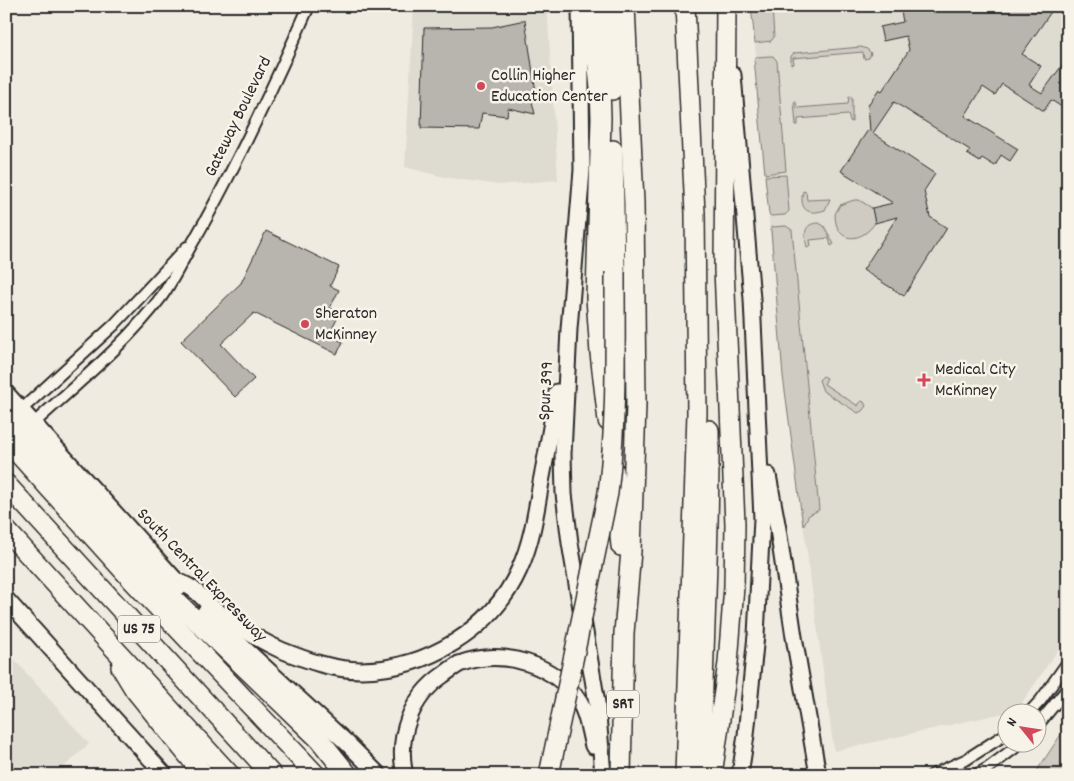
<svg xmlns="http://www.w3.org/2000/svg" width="1074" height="781" font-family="Dekko,sans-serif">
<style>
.built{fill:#dedbd1}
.green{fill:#cfcbc2;stroke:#7d7b76}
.building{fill:#b8b5ae;stroke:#2b2b2b}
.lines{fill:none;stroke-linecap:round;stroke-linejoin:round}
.street-casing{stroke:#2b2b2b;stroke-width:14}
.secondary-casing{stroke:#2b2b2b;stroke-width:19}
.highway-casing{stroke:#2b2b2b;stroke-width:22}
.street{stroke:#f7f3e8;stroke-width:10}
.secondary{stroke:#f7f3e8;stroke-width:15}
.highway{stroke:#f7f3e8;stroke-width:19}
.highway-bridge-casing{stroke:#2b2b2b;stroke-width:22;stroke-linecap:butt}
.highway-bridge{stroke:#f7f3e8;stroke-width:19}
.poi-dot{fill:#d1495b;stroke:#f7f3e8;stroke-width:2}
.labels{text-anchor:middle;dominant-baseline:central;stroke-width:5;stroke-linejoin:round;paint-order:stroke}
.shield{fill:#f7f3e8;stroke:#686764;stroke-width:1}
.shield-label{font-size:16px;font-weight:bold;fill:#2b2b2b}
.poi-label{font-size:18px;fill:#2b2b2b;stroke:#f7f3e8;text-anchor:start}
.street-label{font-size:18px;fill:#2b2b2b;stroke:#f7f3e8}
</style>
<rect width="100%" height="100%" fill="#efebe0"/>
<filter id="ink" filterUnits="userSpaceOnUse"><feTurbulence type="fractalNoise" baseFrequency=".02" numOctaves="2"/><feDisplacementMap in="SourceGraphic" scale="10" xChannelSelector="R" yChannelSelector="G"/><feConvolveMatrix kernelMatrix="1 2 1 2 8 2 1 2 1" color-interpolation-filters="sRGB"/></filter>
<g filter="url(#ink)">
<g class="built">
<path d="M414,6h133l11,174 -59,5 -55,-8 -39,-10z"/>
<path d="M751,6h317v369l-6,10 6,4v246l-51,75 -183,41 -51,-375 -29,-317 2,-2z"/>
<path d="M6,650l83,94 -34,31h-49z"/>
</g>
<g class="green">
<path d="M751,6h21l2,31 -3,4 -16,2z"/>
<path d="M861,47l6,2 4,4 -2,5 -5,1 -1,-7 -70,6 1,6 -3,1v-9l3,-3z"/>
<path d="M770,56h3l4,5 9,110 -21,3 -11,-115 2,-2z"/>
<path d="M849,96l3,1v25l-2,-1 -2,-6 -50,4v6h-2l-2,-23h2l1,6 51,-4z"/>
<path d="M786,175l3,36 -4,4 -14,1 -2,-2 -4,-38z"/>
<path d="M803,191l3,1 1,8 23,-1 -5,11c-18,6 -26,-1 -22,-19z"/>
<path d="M854,200h5l13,8 3,15c-14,21 -40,21 -40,-9l5,-9z"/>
<path d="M819,223l5,3 10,18 -3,2 -2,-8 -19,2 1,6 -4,1c-3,-12 -4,-24 12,-24z"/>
<path d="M786,226l6,4 27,280 -10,5 -6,11 -20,-150 -12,-146 1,-3z"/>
<path d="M823,376l4,2 -3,6 34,22 3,-5 3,1 2,4 -4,5 -4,2 -35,-22 -4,-11z"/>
<path d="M1068,724v51h-34z"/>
</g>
<g class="building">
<path d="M900,6h155l-33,48 19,12 -12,19 13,8 26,-36v54l-17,-11 -7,11 -42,-27 -7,11 -12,-8 -18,29 53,33 -8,12 -9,-6 -6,11 -13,-8 -2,4 -13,-8 3,-4 -76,-48 -21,31 62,41 -11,17 6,26 17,11 -43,68 -41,-26 34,-53 -22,6 -3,-15 21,-5 -52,-32 27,-41 2,1 -2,-26 11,-16 3,2 27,-41 -3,-14 -23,5 -3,-14 23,-5z"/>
<path d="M525,20l11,72 -6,1 5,21 -27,-6 -1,8 -25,-3 -3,16 -58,-1 3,-100 68,-1z"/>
<path d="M266,231l73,36 -9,19 9,4 -9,18 10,5 -11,22 14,7 -6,12 -83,-41 -33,31 33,35 -19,18 -54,-56 60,-58z"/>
</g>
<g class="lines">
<g class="street-casing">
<g id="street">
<path d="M21,410l93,-85 73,-78"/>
<path d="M33,424c45,-41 93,-80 129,-128 13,-19 22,-39 34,-59 42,-74 78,-152 113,-231"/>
<path d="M1028,714l13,-14 27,-38"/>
<path d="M1036,727l32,-39"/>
<path d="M932,775l35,-16 39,-25"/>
<path d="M976,775l12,-7 32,-24"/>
</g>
</g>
<g class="secondary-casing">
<g id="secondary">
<path d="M580,6l2,164 -13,159 -6,125 1,40 6,49 27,160 6,72"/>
<path d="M733,75l19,224 10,220 -6,116 -10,100 -6,40"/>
<path d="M6,393l175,193"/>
<path d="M768,475l10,54 16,108 24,138"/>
<path d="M174,579c6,4 14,6 20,11 8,6 14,14 22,20 20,15 42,30 65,40 25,10 52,20 80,20 66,-1 131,-40 158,-100 13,-28 17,-58 22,-88 6,-30 11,-60 16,-90"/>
<path d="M6,599l159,176"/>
<path d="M205,612l142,131 32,32"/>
<path d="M405,775c-9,-38 6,-78 38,-100 5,-4 11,-8 16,-11 43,-16 96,-1 121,39 8,13 9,29 13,43"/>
</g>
</g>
<g class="highway-casing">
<g id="highway">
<path d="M592,6l8,82 1,30 -5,180 4,55 8,68"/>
<path d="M610,6l2,84"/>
<path d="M685,6l10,207 2,200 -12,362"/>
<path d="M613,150l2,122"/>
<path d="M6,417l67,74 106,113 140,135 29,36"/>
<path d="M6,440l126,140 184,195"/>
<path d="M614,471l7,75"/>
<path d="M6,484l266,291"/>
<path d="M6,530l224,245"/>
<path d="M121,667l14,23 69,85"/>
<path d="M621,775l3,-142 7,-82 5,-146 -2,-202 -9,-197"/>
<path d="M701,775c1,-115 9,-230 8,-345"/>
<path d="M712,775l16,-112 6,-77 1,-62 -11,-255 2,-263"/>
</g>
</g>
<use href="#street" class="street"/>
<use href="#secondary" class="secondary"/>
<use href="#highway" class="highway"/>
<g class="highway-bridge-casing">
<path id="highway-bridge" d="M549,775l59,-282c9,-74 7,-147 7,-221"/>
</g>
<use href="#highway-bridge" class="highway-bridge"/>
</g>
</g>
<g class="poi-dot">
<circle cx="481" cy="86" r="5"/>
<circle cx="305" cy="324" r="5"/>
<path d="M921.5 372.5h5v5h5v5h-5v5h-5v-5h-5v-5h5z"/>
</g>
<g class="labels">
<g class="shield">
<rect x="118" y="615.5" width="42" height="27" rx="4"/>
<rect x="607" y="690.5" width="32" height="27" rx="4"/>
</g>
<g class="shield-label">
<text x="139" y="629">US 75</text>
<text x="623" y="704">SRT</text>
</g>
<g class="poi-label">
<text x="491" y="76">Collin Higher<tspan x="491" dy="21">Education Center</tspan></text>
<text x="315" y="314">Sheraton<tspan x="315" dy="21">McKinney</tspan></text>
<text x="935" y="370">Medical City<tspan x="935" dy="21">McKinney</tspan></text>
</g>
<g class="street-label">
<text transform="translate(239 117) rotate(-64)">Gateway Boulevard</text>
<text transform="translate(547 391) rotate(-87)">Spur 399</text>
<text transform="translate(201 576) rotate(46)">South Central Expressway</text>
</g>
</g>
<rect width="1074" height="781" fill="none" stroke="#f7f3e8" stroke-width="25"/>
<rect x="12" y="12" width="1049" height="756" fill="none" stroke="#2b2b2b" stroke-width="2" filter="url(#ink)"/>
<g transform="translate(1022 728) rotate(300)"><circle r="24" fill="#f7f3e8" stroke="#a5a39c"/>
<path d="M0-4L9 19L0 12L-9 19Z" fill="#d1495b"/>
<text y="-8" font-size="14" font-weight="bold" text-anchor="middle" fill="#2b2b2b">N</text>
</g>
</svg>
